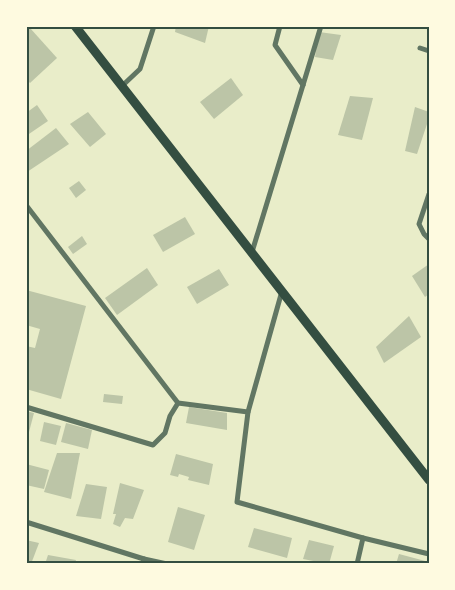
<svg xmlns="http://www.w3.org/2000/svg" width="455" height="590" font-family="'PT Sans',sans-serif">
<style>
.building{fill:#bcc5a7}
.lines{fill:none;stroke-linecap:round;stroke-linejoin:round}
.minor{stroke:#617663;stroke-width:5}
.primary{stroke:#344e41;stroke-width:9}
.neatline{fill:none;stroke:#344e41;stroke-width:2}
</style>
<rect width="100%" height="100%" fill="#e9edc9"/>
<g class="building">
<path d="M176,26h33l-4,17 -30,-11z"/>
<path d="M30,28l27,30 -27,25 -4,-4v-48z"/>
<path d="M319,32l22,3 -8,25 -18,-3z"/>
<path d="M231,78l12,17 -29,24 -14,-17z"/>
<path d="M350,96l23,2 -11,42 -24,-5z"/>
<path d="M37,105l11,16 -22,15v-23z"/>
<path d="M415,107l14,5v6l-12,36 -12,-3z"/>
<path d="M88,112l18,22 -16,13 -20,-23z"/>
<path d="M56,128l13,16 -42,28 -1,-21z"/>
<path d="M79,181l7,9 -10,8 -7,-10z"/>
<path d="M185,217l10,17 -32,18 -10,-17z"/>
<path d="M82,236l5,8 -14,10 -5,-7z"/>
<path d="M429,264v30l-4,3 -13,-21z"/>
<path d="M147,268l11,17 -41,30 -12,-17z"/>
<path d="M219,269l10,16 -32,19 -10,-17z"/>
<path d="M26,290l60,16 -25,93 -35,-10v-43l9,2 5,-19 -14,-4z"/>
<path d="M409,316l12,21 -37,26 -8,-16z"/>
<path d="M104,394l19,2 -1,8 -19,-2z"/>
<path d="M189,407l38,6v17l-41,-7z"/>
<path d="M26,411l8,2 -5,19 -3,-1z"/>
<path d="M44,422l17,4 -5,19 -16,-4z"/>
<path d="M66,423l26,7 -4,19 -27,-7z"/>
<path d="M57,453h23l-9,46 -27,-7z"/>
<path d="M176,454l37,10 -4,21 -21,-5 1,-3 -10,-3 -1,3 -8,-2z"/>
<path d="M26,464l23,6 -5,19 -18,-4z"/>
<path d="M120,483l24,7 -11,29 -8,-1 -5,9 -7,-3 3,-10h-3z"/>
<path d="M86,484l21,3 -6,32 -25,-3z"/>
<path d="M178,507l27,8 -11,35 -26,-8z"/>
<path d="M254,528l38,10 -5,20 -39,-11z"/>
<path d="M26,540l13,3 -8,21h-5z"/>
<path d="M309,540l25,6 -5,18 -26,-5z"/>
<path d="M399,554l30,8v2h-33z"/>
<path d="M48,555l28,5 -1,4h-30z"/>
</g>
<g class="lines">
<g class="minor">
<path d="M280,26l-5,19 28,40"/>
<path d="M420,48l9,3"/>
<path d="M122,86l18,-17 14,-43"/>
<path d="M429,194l-10,30 5,10 5,5"/>
<path d="M26,205l152,198 70,9 34,-121"/>
<path d="M252,252l69,-226"/>
<path d="M26,407l127,38 12,-12 5,-17 8,-13"/>
<path d="M248,412l-11,90 126,36 -6,26"/>
<path d="M26,522l118,37"/>
<path d="M363,538l66,16"/>
<path d="M143,564l1,-5 23,5"/>
</g>
<path class="primary" d="M75,26l354,454"/>
</g>
<rect width="455" height="590" fill="none" stroke="#fefae0" stroke-width="55"/>
<rect x="28" y="28" width="400" height="534" class="neatline"/>
</svg>
